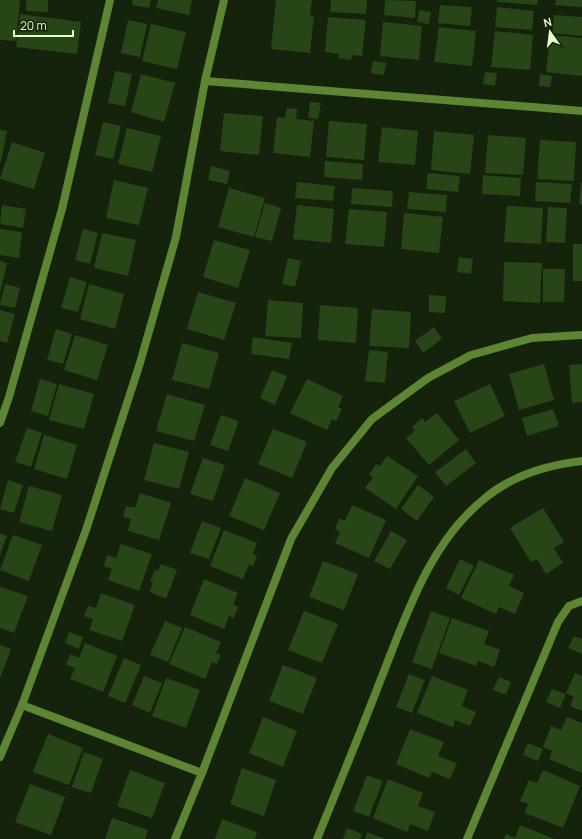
<svg xmlns="http://www.w3.org/2000/svg" width="582" height="839" font-family="Manrope,sans-serif">
<style>
.building{fill:#274517}
.lines{fill:none;stroke-linecap:round;stroke-linejoin:round}
.street{stroke:#5e8534;stroke-width:8}
</style>
<rect width="100%" height="100%" fill="#15230c"/>
<g class="building">
<path d="M0,0h20l-4,41 -16,-1z"/>
<path d="M26,0h22v12l-22,-1z"/>
<path d="M133,0h18l-2,8 -17,-3z"/>
<path d="M158,0h34l-3,15 -33,-7z"/>
<path d="M276,0h36l-2,15 4,1 -4,37 -39,-4z"/>
<path d="M331,0h36l-1,14 -36,-2z"/>
<path d="M385,0l31,1 -1,17 -31,-3z"/>
<path d="M497,0h41l-1,5 -40,-3z"/>
<path d="M556,0h26v7l-27,-2z"/>
<path d="M440,5l32,2 -2,19 -32,-3z"/>
<path d="M497,7l37,4 -2,19 -37,-3z"/>
<path d="M419,10l12,2 -2,12 -12,-2z"/>
<path d="M20,14l61,8 -4,32 -61,-7z"/>
<path d="M554,15l28,2v19l-30,-3z"/>
<path d="M328,17l38,3 -4,36 -10,-1 -1,5 -13,-2 1,-4 -14,-2z"/>
<path d="M128,20l19,4 -7,33 -19,-4z"/>
<path d="M383,22l39,4 -3,34 -39,-4z"/>
<path d="M151,24l35,8 -9,37 -35,-8z"/>
<path d="M439,27l37,4 -4,35 -38,-4z"/>
<path d="M495,31l38,4 -3,35 -39,-3z"/>
<path d="M550,35l32,3v38l-36,-4z"/>
<path d="M373,61l13,2 -2,12 -13,-2z"/>
<path d="M115,71l17,3 -7,32 -17,-3z"/>
<path d="M485,72l12,1 -2,13 -12,-2z"/>
<path d="M141,74l34,9 -11,39 -33,-10z"/>
<path d="M540,74l12,2 -2,11 -11,-1z"/>
<path d="M310,102l11,1 -3,16 -10,-1z"/>
<path d="M287,108l10,1 -1,10 18,2 -4,36 -37,-4 4,-36 8,1z"/>
<path d="M224,113l39,3 -4,39 -39,-4z"/>
<path d="M329,121l38,3 -3,36 -38,-3z"/>
<path d="M103,122l18,4 -8,33 -18,-4z"/>
<path d="M382,127l36,4 -3,34 -37,-3z"/>
<path d="M127,128l34,8 -9,36 -34,-8z"/>
<path d="M0,130l7,1 -6,31h-1z"/>
<path d="M434,131l40,4 -4,39 -39,-4z"/>
<path d="M488,135l38,3 -3,37 -38,-2z"/>
<path d="M540,140l36,2 -2,39 -37,-2z"/>
<path d="M12,142l33,11 -11,36 -34,-10z"/>
<path d="M325,161l38,3 -1,16 -38,-3z"/>
<path d="M211,166l19,5 -3,13 -19,-4z"/>
<path d="M428,173l32,3 -2,16 -32,-3z"/>
<path d="M483,175l38,3 -1,18 -38,-2z"/>
<path d="M114,180l34,8 -9,37 -33,-7z"/>
<path d="M297,182l38,4 -2,15 -38,-3z"/>
<path d="M536,182l36,2 -2,19 -35,-2z"/>
<path d="M581,183h1v22l-3,-1z"/>
<path d="M229,188l36,10 -11,39 -36,-10z"/>
<path d="M352,188l41,3 -1,16 -41,-3z"/>
<path d="M409,192l38,3 -1,17 -39,-3z"/>
<path d="M265,203l16,5 -9,33 -17,-4z"/>
<path d="M2,205l24,4 -3,19 -23,-4z"/>
<path d="M297,205l37,4 -3,34 -38,-4z"/>
<path d="M507,206l36,2 -2,36 -37,-2z"/>
<path d="M548,207l19,1 -2,35 -19,-1z"/>
<path d="M349,209l38,3 -3,35 -39,-3z"/>
<path d="M404,213l39,4 -4,36 -38,-4z"/>
<path d="M0,229l22,3 -3,26 -19,-3z"/>
<path d="M83,229l15,4 -8,31 -15,-4z"/>
<path d="M102,233l34,7 -8,36 -34,-8z"/>
<path d="M214,240l36,10 -12,38 -35,-11z"/>
<rect x="573" y="244" width="9" height="37"/>
<path d="M459,257l14,2 -2,15 -14,-2z"/>
<path d="M288,258l13,3 -6,26 -13,-3z"/>
<path d="M0,261l7,2 -6,27h-1z"/>
<path d="M504,262l38,1 -2,40 -37,-2z"/>
<path d="M543,269h22l-1,33h-21z"/>
<path d="M70,277l17,5 -9,30 -17,-4z"/>
<path d="M5,284l15,4 -5,20 -15,-3z"/>
<path d="M89,284l35,10 -9,35 -35,-10z"/>
<path d="M198,292l38,11 -12,37 -37,-11z"/>
<path d="M429,295l17,1 -1,17 -16,-1z"/>
<path d="M268,300l35,3 -2,35 -36,-2z"/>
<path d="M320,305l38,3 -2,35 -38,-3z"/>
<path d="M372,309l39,3 -2,36 -40,-2z"/>
<path d="M0,310l15,4 -8,29 -7,-2z"/>
<path d="M434,327l8,12 -19,14 -8,-12z"/>
<path d="M56,329l16,5 -9,30 -16,-4z"/>
<path d="M75,335l33,10 -11,35 -33,-10z"/>
<path d="M253,337l39,6 -3,16 -38,-5z"/>
<path d="M182,343l37,10 -10,36 -37,-9z"/>
<path d="M369,350l19,2 -3,31 -20,-2z"/>
<path d="M544,364l10,36 -35,10 -10,-36z"/>
<path d="M582,364v38l-10,1 -3,-38z"/>
<path d="M272,370l15,6 -12,29 -15,-7z"/>
<path d="M40,379l17,5 -9,32 -17,-5z"/>
<path d="M307,379l36,17 -5,11 4,2 -6,12 -4,-2 -5,11 -37,-17z"/>
<path d="M59,384l35,10 -10,35 -35,-9z"/>
<path d="M490,384l15,32 -35,17 -16,-32z"/>
<path d="M167,394l38,11 -11,36 -38,-10z"/>
<path d="M553,409l6,17 -32,10 -5,-18z"/>
<path d="M437,413l22,27 -30,25 -23,-27 9,-7 -3,-4 10,-9 3,4z"/>
<path d="M221,415l18,6 -11,30 -18,-6z"/>
<path d="M27,428l15,5 -11,34 -16,-5z"/>
<path d="M273,429l34,13 -15,36 -34,-14z"/>
<path d="M44,435l33,10 -10,34 -33,-10z"/>
<path d="M154,443l35,9 -10,37 -35,-9z"/>
<path d="M466,449l10,14 -30,23 -11,-14z"/>
<path d="M387,456l31,20 -22,33 -31,-21 8,-11 -4,-2 7,-11 4,2z"/>
<path d="M203,458l22,7 -12,36 -23,-7z"/>
<path d="M245,478l35,15 -16,37 -35,-14z"/>
<path d="M8,480l15,5 -9,28 -14,-4z"/>
<path d="M418,485l16,12 -17,24 -16,-12z"/>
<path d="M29,486l33,9 -10,36 -33,-9z"/>
<path d="M140,493l31,10 -12,37 -31,-9 3,-12 -8,-2 3,-11 9,2z"/>
<path d="M352,505l34,15 -17,38 -34,-15 5,-11 -5,-3 4,-11 6,3z"/>
<path d="M543,508l21,34 -10,6 9,15 -17,11 -9,-15 -6,3 -21,-34z"/>
<path d="M202,521l19,7 -12,31 -19,-6z"/>
<path d="M224,530l33,13 -4,11 4,2 -4,10 -4,-1 -6,14 -33,-13z"/>
<path d="M391,531l16,9 -17,29 -16,-8z"/>
<path d="M0,533l7,3 -7,19z"/>
<path d="M13,535l29,10 -13,36 -29,-11z"/>
<path d="M121,544l31,10 -13,37 -31,-11 4,-11 -8,-3 3,-11 9,3z"/>
<path d="M460,559l14,7 -15,29 -13,-7z"/>
<path d="M479,560l35,15 -5,11 15,7 -9,21 -16,-7 -3,7 -35,-16z"/>
<path d="M323,561l35,13 -14,36 -35,-13z"/>
<path d="M161,564l16,6 -11,29 -16,-7 3,-10 -3,-1 5,-11 3,1z"/>
<path d="M204,579l34,14 -5,11 5,3 -4,11 -5,-2 -5,13 -34,-14z"/>
<path d="M0,587l28,9 -14,37 -14,-5z"/>
<path d="M101,593l34,12 -13,36 -33,-11 4,-11 -9,-3 4,-10 8,2z"/>
<path d="M304,611l34,13 -16,39 -34,-13z"/>
<path d="M431,611l19,7 -18,51 -20,-7z"/>
<path d="M452,618l37,13 -5,13 16,6 -6,17 -16,-6 -2,5 -37,-13z"/>
<path d="M165,621l17,7 -14,34 -18,-7z"/>
<path d="M185,627l36,15 -5,11 5,2 -4,9 -5,-2 -7,17 -36,-15z"/>
<path d="M69,632l14,5 -4,12 -14,-6z"/>
<path d="M574,636l8,3v15l-14,-6z"/>
<path d="M85,643l32,13 -14,36 -33,-13 5,-11 -9,-3 4,-11 9,4z"/>
<path d="M0,645l11,4 -11,29z"/>
<path d="M124,658l17,7 -16,38 -17,-7z"/>
<path d="M283,665l34,13 -14,36 -34,-13z"/>
<path d="M575,673l7,3v35l-12,-5 4,-9 -8,-4z"/>
<path d="M409,674l16,6 -13,33 -16,-6z"/>
<path d="M144,676l18,7 -12,30 -18,-8z"/>
<path d="M432,676l36,14 -6,16 14,6 -6,14 -15,-6 -2,7 -36,-14z"/>
<path d="M499,677l12,5 -5,13 -13,-5z"/>
<path d="M166,678l34,12 -14,38 -34,-12z"/>
<path d="M552,689l14,5 -6,14 -14,-6z"/>
<path d="M263,717l34,14 -14,36 -34,-14z"/>
<path d="M567,717l15,6v50l-33,-14 3,-8 -9,-4 8,-21 10,4z"/>
<path d="M410,729l34,13 -6,14 19,7 -7,16 -18,-7 -3,6 -33,-14z"/>
<path d="M48,734l35,14 -14,37 -36,-13z"/>
<path d="M528,743l15,6 -5,12 -15,-6z"/>
<path d="M84,752l19,7 -12,34 -19,-6z"/>
<path d="M242,768l34,12 -12,36 -34,-12z"/>
<path d="M130,770l35,13 -13,35 -35,-12z"/>
<path d="M543,770l37,16 -17,42 -38,-15 3,-9 -8,-3 9,-21 8,3z"/>
<path d="M367,775l16,6 -14,36 -16,-6z"/>
<path d="M388,779l35,14 -5,13 17,6 -7,19 -18,-7 -3,8 -34,-14z"/>
<path d="M30,784l35,13 -14,38 -36,-13z"/>
<path d="M112,818l36,12 -3,9h-40z"/>
<path d="M222,819l35,13 -2,7h-40z"/>
<path d="M520,825l34,14h-50l2,-5 9,4z"/>
<path d="M347,828l15,6 -2,5h-17z"/>
<path d="M367,832l18,7h-20z"/>
</g>
<g class="lines">
<g class="street">
<path d="M205,81l377,30"/>
<path d="M0,423l9,-26 53,-188 48,-209"/>
<path d="M22,705l180,68"/>
<path d="M0,757l22,-52 64,-175 54,-167 36,-126 29,-156 19,-81"/>
<path d="M175,839l27,-66 89,-234 41,-71 40,-49 56,-41 43,-23 61,-17 50,-3"/>
<path d="M317,839c21,-52 42,-103 62,-155 26,-65 49,-140 105,-185 27,-23 64,-34 98,-38"/>
<path d="M467,839l91,-217 11,-16 13,-5"/>
</g>
</g>
<g transform="translate(550 32) rotate(346)" stroke="#15230c" stroke-width="3" paint-order="stroke">
<path d="M0-3L7 15L0 10L-7 15Z" fill="#e4ffce"/>
<text y="-6" font-size="11" font-weight="bold" text-anchor="middle" fill="#e4ffce">N</text>
</g>
<path d="M14 30v6h59v-6" fill="none" stroke="#e4ffce" stroke-width="2"/>
<text x="20" y="30" font-size="12" fill="#e4ffce" stroke="#15230c" stroke-width="3" paint-order="stroke">20 m</text>
</svg>
